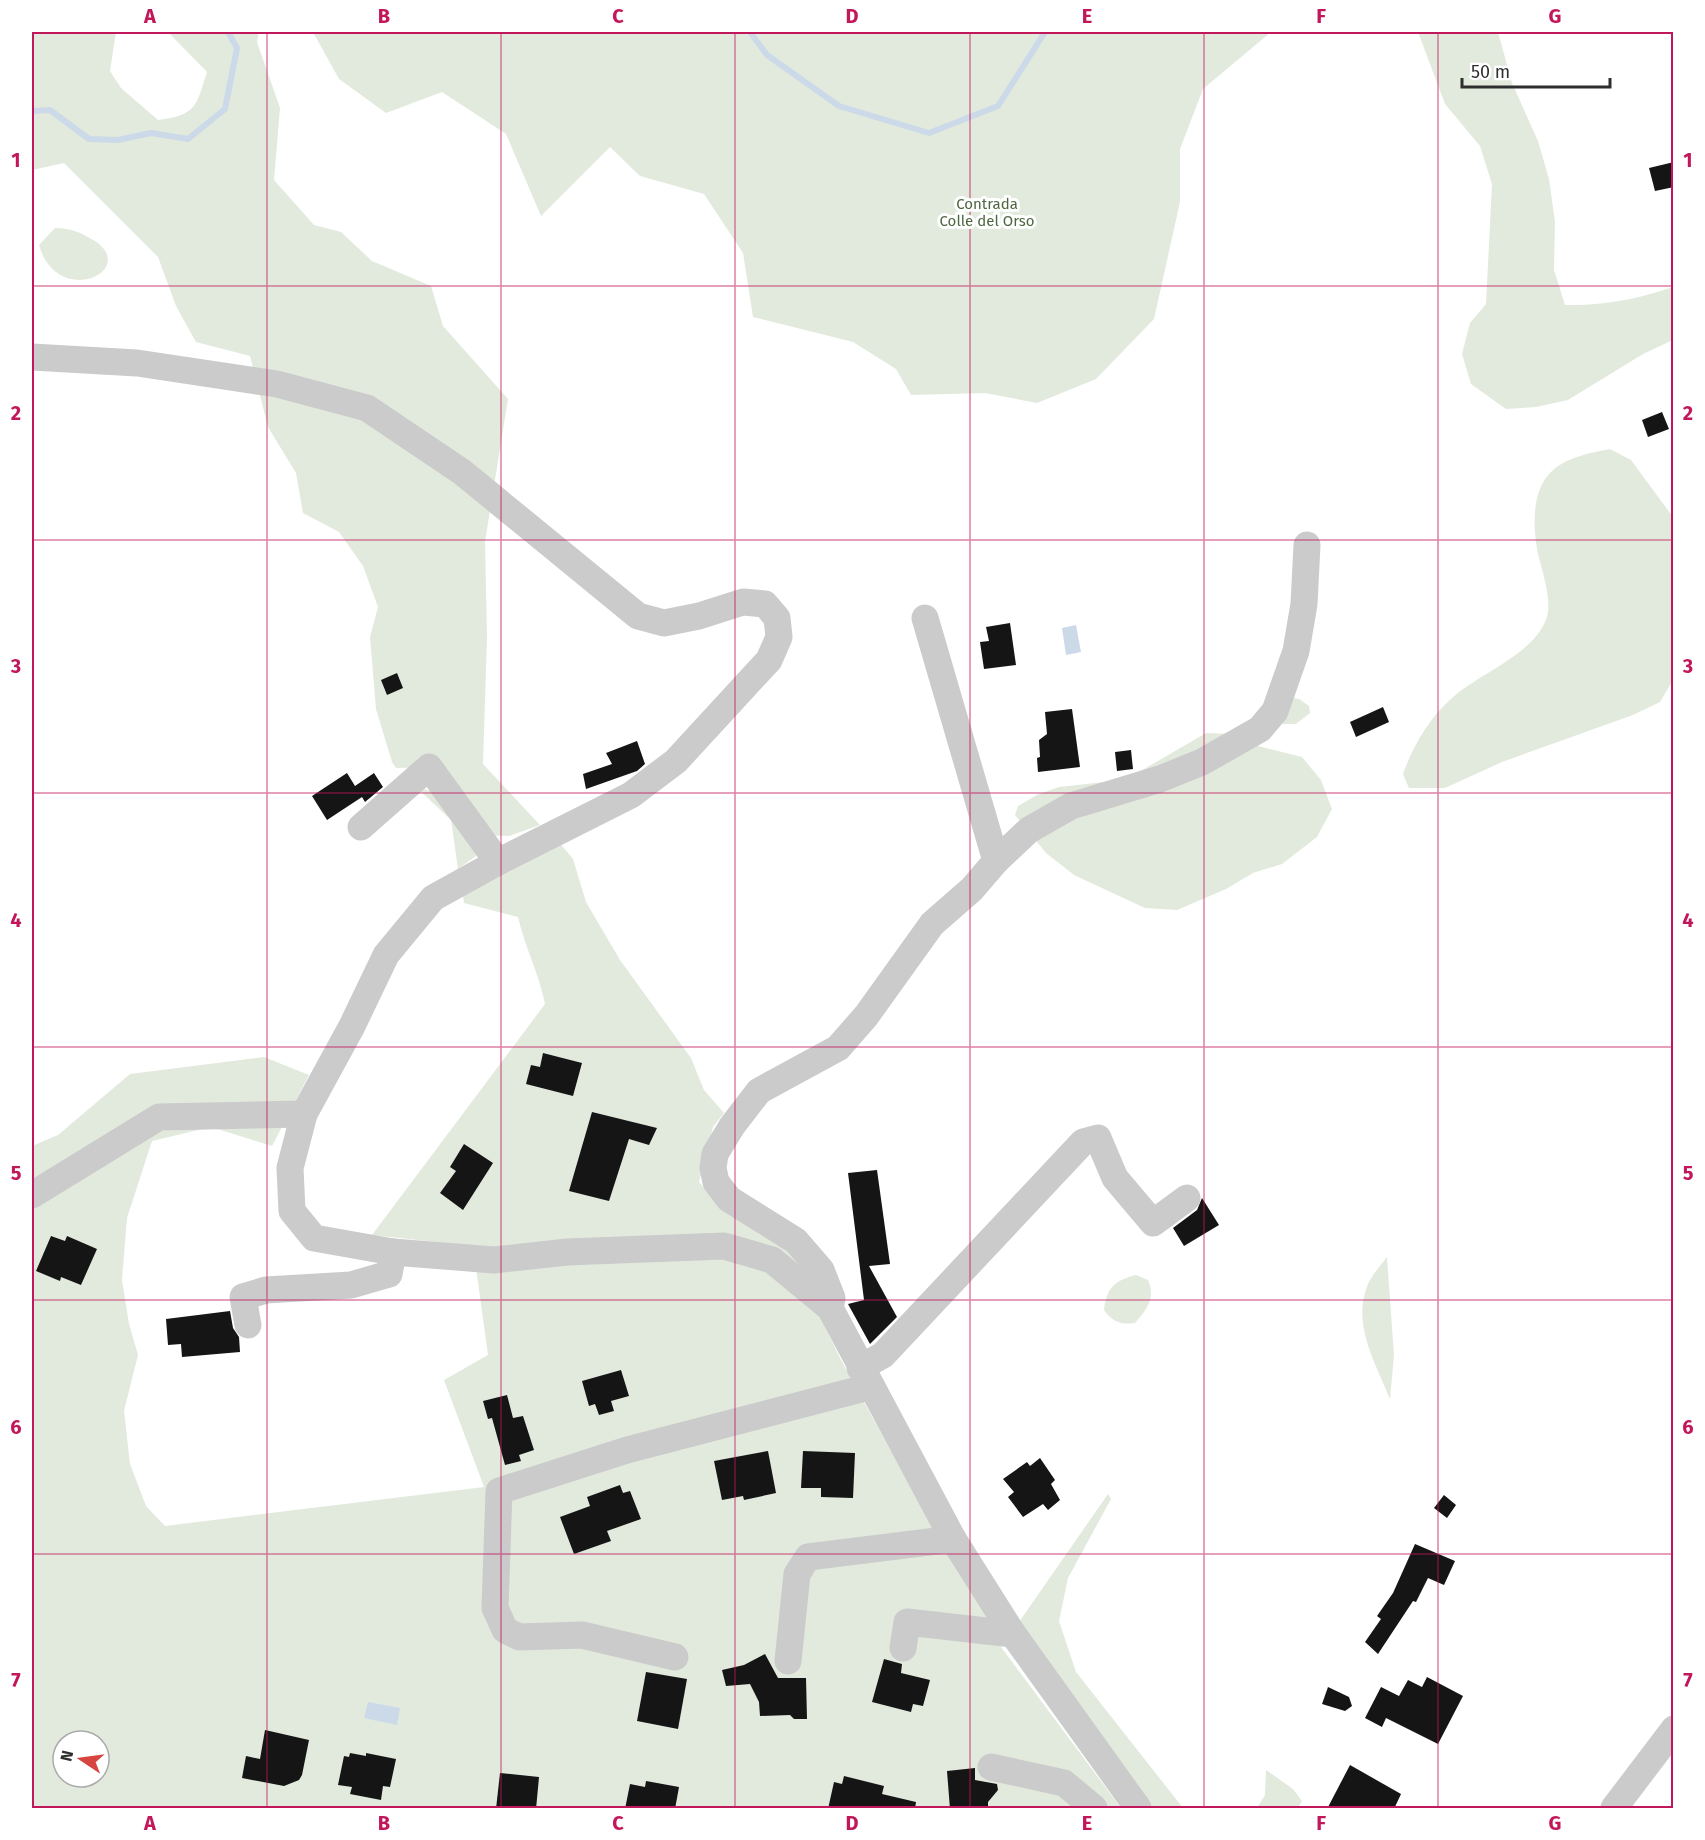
<svg xmlns="http://www.w3.org/2000/svg" width="1705" height="1840" font-family="'Fira Sans',sans-serif">
<style>
.green{fill:#e2eadd;fill-rule:evenodd}
.water{fill:#cbd9e8}
.lines{fill:none;stroke-linecap:round;stroke-linejoin:round}
.stream{stroke:#cbd9e8;stroke-width:6}
.building{fill:#151515}
.minor{stroke:#cbcbcb;stroke-width:27}
.grid{fill:none;stroke:#c2185b;stroke-width:1.5;stroke-opacity:0.55}
.labels{text-anchor:middle;dominant-baseline:central;stroke-width:6;stroke-linejoin:round;paint-order:stroke}
.park-label{font-size:15px;fill:#4d663f;stroke:#fff}
.neatline{fill:none;stroke:#c2185b;stroke-width:2}
.grid-label{font-size:20px;text-anchor:middle;font-weight:bold;fill:#c2185b}
</style>
<rect width="100%" height="100%" fill="#fff"/>
<g class="green">
<path d="M32,32h84l-6,39 11,17 37,32c39,-5 38,-14 49,-48l-39,-40h91l-2,10 23,66 -6,72 40,45 27,7 31,29 59,25 12,40 65,73 -23,143 2,95 -4,127 57,61 -31,11 -26,-1 -50,-68 -37,1 -4,-6 -16,-53 -6,-72 8,-30 -15,-41 -24,-34 -36,-19 -7,-40 -28,-46 -18,-71 -54,-14 -20,-36 -18,-49 -94,-94 -32,7z"/>
<path d="M313,32h958l-68,57 -23,60v53l-26,117 -58,60 -59,24 -52,-10 -74,2 -15,-26 -43,-27 -100,-25 -10,-64 -39,-59 -64,-18 -30,-29 -69,69 -35,-82 -64,-42 -56,21 -47,-34z"/>
<path d="M1418,32h80l14,51 26,58 11,38 6,43 -1,48 11,35c38,1 73,-6 108,-18v53l-30,14 -75,46 -32,7 -30,2 -35,-25 -9,-30 8,-31 16,-19 6,-120 -12,-38 -35,-42z"/>
<path d="M55,228c17,0 26,5 40,13 44,30 -38,68 -56,4z"/>
<path d="M1610,449l21,11 42,57v163l-13,22 -27,13 -131,47 -57,26h-36l-6,-14c10,-28 26,-56 49,-76 27,-25 89,-46 96,-86 2,-16 -5,-39 -9,-54 -6,-26 -9,-66 12,-86 15,-15 39,-19 59,-23z"/>
<path d="M1289,697l10,2 10,7 1,7 -14,11h-20z"/>
<path d="M1206,733l26,1 26,12 44,11 19,23 11,29 -15,28 -35,27 -29,9 -27,16 -49,21 -32,-2 -71,-33 -28,-22 -31,-38 3,-9 19,-11 22,-8 54,-6 21,-6z"/>
<path d="M415,786l24,8 41,59 -22,16 -7,-49z"/>
<path d="M558,841l15,18 13,43 34,58 71,98 13,32 20,23 -11,14 -14,55 31,33 55,28 25,33 11,42 19,40 88,161 60,92 13,36 120,161h-1089v-662l26,-11 72,-61 134,-17 45,18 -37,71 -61,-19 -59,14 -25,77 -5,62 7,44 9,31 -14,56 6,53 16,42 19,20 319,-39 -40,-107 44,-25 -15,-109 -101,-11 173,-231c-6,-31 -20,-56 -27,-87l-54,-14 -2,-14zM63,1741h36v36h-36z"/>
<path d="M1387,1257l7,98 -4,44c-14,-36 -39,-75 -22,-115 4,-9 12,-18 19,-27z"/>
<path d="M1136,1275l12,5c8,18 -1,29 -13,43 -15,2 -22,-1 -31,-13 2,-22 11,-30 32,-35z"/>
<path d="M1108,1494l3,5 -43,79 -9,43 17,51 107,136h-40l-126,-183z"/>
<path d="M1266,1770l27,19 9,12 -4,7h-41l8,-13z"/>
</g>
<g class="water">
<path d="M1076,625l5,27 -15,3 -4,-27z"/>
<path d="M368,1702l32,6 -3,17 -33,-7z"/>
</g>
<g class="lines">
<g class="stream">
<path d="M750,32l17,23 72,51 90,27 69,-27 47,-74"/>
<path d="M32,111l18,-1 39,29 29,1 33,-7 37,6 37,-30 12,-61 -9,-16"/>
</g>
</g>
<g class="building">
<path d="M1674,162v25l-19,4 -6,-23z"/>
<path d="M1662,412l7,17 -21,8 -6,-17z"/>
<path d="M1010,623l6,42 -32,4 -4,-27 9,-1 -3,-14z"/>
<path d="M397,673l6,15 -16,7 -6,-15z"/>
<path d="M1383,707l6,15 -33,15 -6,-15z"/>
<path d="M1072,709l8,58 -42,5 -1,-14 3,-1 -1,-17 8,-6 -2,-22z"/>
<path d="M637,741l8,23 -8,7 -51,18 -3,-15 29,-10 -6,-11z"/>
<path d="M1131,750l2,19 -16,2 -2,-19z"/>
<path d="M347,773l8,13 19,-13 9,14 -18,15 -3,-5 -35,23 -15,-24z"/>
<path d="M543,1053l39,10 -9,33 -47,-12 5,-19 9,2z"/>
<path d="M592,1112l65,16 -8,17 -20,-6 -20,62 -40,-10z"/>
<path d="M464,1144l29,19 -30,47 -23,-17 16,-22 -6,-4z"/>
<path d="M877,1170l13,94 -21,2 28,51 -27,27 -22,-40 16,-4 -16,-127z"/>
<path d="M1202,1198l17,27 -35,21 -11,-18 24,-18z"/>
<path d="M51,1236l14,5 2,-5 30,13 -16,36 -20,-8 -1,4 -24,-10z"/>
<path d="M230,1311l3,17 6,9 1,15 -58,5 -1,-13 -13,1 -2,-26z"/>
<path d="M621,1370l8,26 -18,5 3,10 -15,4 -4,-11 -6,2 -7,-25z"/>
<path d="M507,1395l6,23 10,-2 11,34 -15,5 2,6 -16,4 -13,-47 -4,1 -5,-18z"/>
<path d="M768,1451l8,42 -32,7 -1,-4 -21,4 -8,-39z"/>
<path d="M803,1451l52,2 -2,45 -32,-1v-9h-20z"/>
<path d="M1040,1458l15,22 -4,4 9,16 -12,10 -5,-6 -20,13 -15,-20 6,-5 -11,-13 24,-17 3,4z"/>
<path d="M620,1485l3,8 7,-2 11,28 -34,12 4,10 -37,13 -14,-37 30,-11 -3,-9z"/>
<path d="M1444,1495l12,10 -9,13 -13,-10z"/>
<path d="M1415,1544l40,17 -11,24 -16,-7 -12,24 -3,-1 -35,53 -13,-12 16,-23 -4,-3 16,-23z"/>
<path d="M765,1654l13,24h28l1,41h-13l-4,-4 -30,1 -1,-14 -9,-18 -24,2 -4,-16 22,-5z"/>
<path d="M884,1659l18,5 -1,9 29,7 -7,26 -10,-2 -2,8 -39,-10z"/>
<path d="M646,1672l41,7 -9,50 -41,-8z"/>
<path d="M1427,1677l36,19 -25,48 -52,-26 -4,9 -17,-9 16,-31 18,9 9,-16 14,7z"/>
<path d="M1328,1687l21,10 3,9 -7,5 -23,-7z"/>
<path d="M265,1730l44,10 -7,35 -3,5 -15,6 -42,-8 4,-22 14,3z"/>
<path d="M350,1753l16,3v-3l30,6 -6,28 -7,-1 -2,14 -31,-6 2,-7 -14,-2 6,-29 5,1z"/>
<path d="M1350,1765l51,29 -7,15h-67z"/>
<path d="M975,1768v12l22,4 1,6 -10,12v7h-38l-3,-38z"/>
<path d="M500,1773l39,4 -3,32h-40z"/>
<path d="M844,1776l40,10 -2,8 34,8 -1,7h-87l6,-27 8,2z"/>
<path d="M646,1781l33,6 -4,22h-50l5,-25 15,3z"/>
</g>
<g class="lines">
<g class="minor">
<path d="M32,357l105,6 140,21 90,24 95,64 176,144 26,7 35,-7 44,-14 22,2 12,14 2,19 -10,23 -93,101 -45,34 -133,67 -65,36 -47,57 -34,71 -48,88 -14,54 2,43 22,27 79,14 101,8 73,-8 157,-6 48,14 58,48 123,231 60,95 125,174"/>
<path d="M361,827l68,-60 69,95"/>
<path d="M996,861l33,-31 42,-24 89,-27 42,-17 58,-33 15,-18 21,-60 8,-47 3,-59"/>
<path d="M32,1195l127,-78 145,-3"/>
<path d="M830,1308l2,-10 -11,-28 -25,-29 -67,-42 -13,-17 -3,-14 2,-14 17,-28 27,-35 79,-43 28,-32 66,-92 40,-35 24,-28 -71,-243"/>
<path d="M248,1325l-5,-28 23,-7 85,-5 38,-11 4,-22"/>
<path d="M860,1368l23,-13 200,-213 15,-4 17,40 38,45 34,-25"/>
<path d="M903,1648l4,-26 106,12"/>
<path d="M675,1657l-93,-22 -63,2 -14,-7 -10,-22 4,-117 128,-41 242,-63"/>
<path d="M788,1661l9,-87 11,-17 145,-18"/>
<path d="M991,1767l73,16 30,25"/>
<path d="M1614,1808l60,-79"/>
</g>
</g>
<path class="grid" d="M267,32v1776M501,32v1776M735,32v1776M970,32v1776M1204,32v1776M1438,32v1776M32,286h1642M32,540h1642M32,793h1642M32,1047h1642M32,1300h1642M32,1554h1642"/>
<g class="labels">
<g class="park-label">
<text x="987" y="204">Contrada<tspan x="987" dy="17">Colle del Orso</tspan></text>
</g>
</g>
<rect width="1705" height="1840" fill="none" stroke="#ffffff" stroke-width="66"/>
<g transform="translate(81 1759) rotate(283)"><circle r="28" fill="#ffffff" stroke="#ababab" stroke-width="1.5"/>
<path d="M0-4.5L10 22L0 15L-10 22Z" fill="#d6453f"/>
<text y="-9" font-size="16" font-weight="bold" text-anchor="middle" fill="#2e2e2e">N</text>
</g>
<path d="M1462 78v9h148v-9" fill="none" stroke="#2e2e2e" stroke-width="3"/>
<text x="1471" y="78" font-size="18" fill="#2e2e2e" stroke="#ffffff" stroke-width="4.5" paint-order="stroke">50 m</text>
<rect x="33" y="33" width="1639" height="1774" class="neatline"/>
<g class="grid-label">
<text x="150" y="23">A</text>
<text x="384" y="23">B</text>
<text x="618" y="23">C</text>
<text x="852" y="23">D</text>
<text x="1087" y="23">E</text>
<text x="1321" y="23">F</text>
<text x="1555" y="23">G</text>
<text x="16" y="167">1</text>
<text x="1688" y="167">1</text>
<text x="16" y="420">2</text>
<text x="1688" y="420">2</text>
<text x="16" y="673">3</text>
<text x="1688" y="673">3</text>
<text x="16" y="927">4</text>
<text x="1688" y="927">4</text>
<text x="16" y="1180">5</text>
<text x="1688" y="1180">5</text>
<text x="16" y="1434">6</text>
<text x="1688" y="1434">6</text>
<text x="16" y="1687">7</text>
<text x="1688" y="1687">7</text>
<text x="150" y="1830">A</text>
<text x="384" y="1830">B</text>
<text x="618" y="1830">C</text>
<text x="852" y="1830">D</text>
<text x="1087" y="1830">E</text>
<text x="1321" y="1830">F</text>
<text x="1555" y="1830">G</text>
</g>
</svg>
